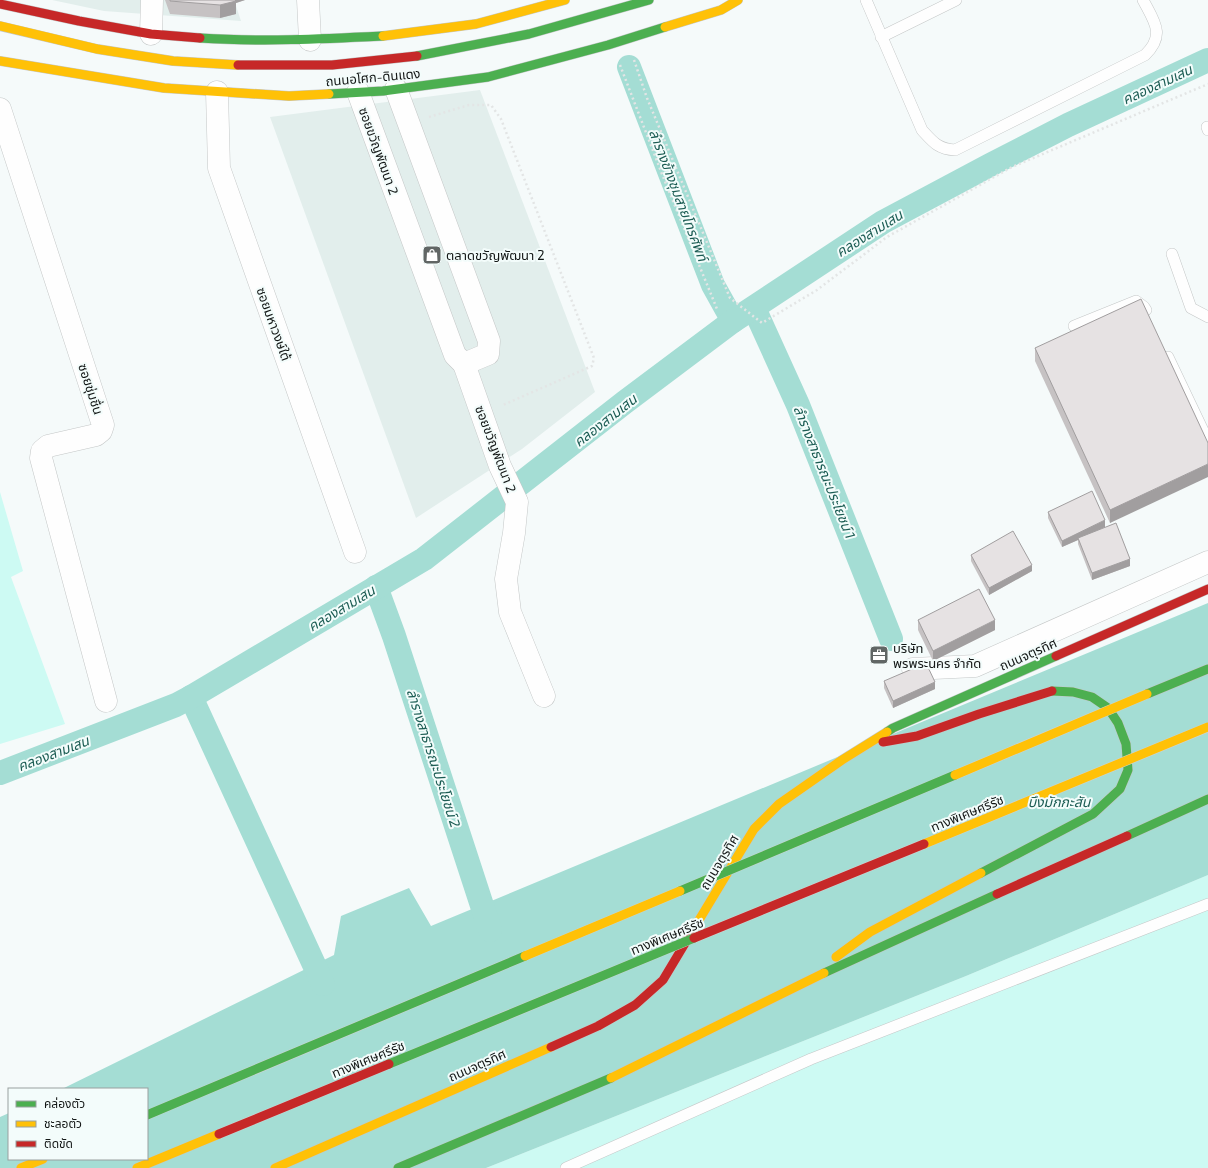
<svg xmlns="http://www.w3.org/2000/svg" width="1208" height="1168" font-family="'Exo 2','Noto Sans Thai',sans-serif">
<style>
.built{fill:#e2eeec}
.green{fill:#cdfaf3}
.water{fill:#a4ddd4}
.lines{fill:none;stroke-linecap:round;stroke-linejoin:round}
.canal{stroke:#a4ddd4;stroke-width:24}
.lane-casing{stroke:#c4c7c7;stroke-width:12}
.street-casing{stroke:#c4c7c7;stroke-width:23}
.fast-casing{stroke:#c4c7c7;stroke-width:10}
.slow-casing{stroke:#c4c7c7;stroke-width:10}
.jam-casing{stroke:#c4c7c7;stroke-width:10}
.path{stroke:#e3e5e5;stroke-width:2.5;stroke-dasharray:2 3;stroke-linecap:butt}
.lane{stroke:#fefefe;stroke-width:11}
.street{stroke:#fefefe;stroke-width:22}
.fast{stroke:#4caf50;stroke-width:9}
.slow{stroke:#ffc107;stroke-width:9}
.jam{stroke:#c62828;stroke-width:9}
.fast-bridge-casing{stroke:#d0d3d3;stroke-width:10;stroke-linecap:butt}
.slow-bridge-casing{stroke:#d0d3d3;stroke-width:10;stroke-linecap:butt}
.jam-bridge-casing{stroke:#d0d3d3;stroke-width:10;stroke-linecap:butt}
.fast-bridge{stroke:#4caf50;stroke-width:9}
.slow-bridge{stroke:#ffc107;stroke-width:9}
.jam-bridge{stroke:#c62828;stroke-width:9}
.wall{fill:#c6c2c3}
.shaded-wall{fill:#a19e9f}
.building{fill:#e6e2e3;stroke:#a19e9f}
.labels{text-anchor:middle;dominant-baseline:central;stroke-width:4;stroke-linejoin:round;paint-order:stroke}
.street-label{font-size:13px;fill:#121615;stroke:#f3fcfb}
.poi-label{font-size:13px;fill:#121615;stroke:#f3fcfb;text-anchor:start}
.water-label{font-size:14px;font-style:italic;fill:#1b5c53;stroke:#f3fcfb}
</style>
<rect width="100%" height="100%" fill="#f5fafa"/>
<g class="built">
<path d="M52,0h182l7,21 -137,-10z"/>
<path d="M480,90l115,302 -73,57 -106,69 -146,-401z"/>
</g>
<g class="green">
<path d="M0,492l23,79 -12,6 54,147 -65,20z"/>
<path d="M1208,875v293h-722l480,-192z"/>
</g>
<path class="water" d="M1208,603v272l-242,101 -480,192h-486v-51l9,-4v46h138v-70h-85l272,-134 7,-39 68,-28 22,38z"/>
<g class="lines">
<g class="canal">
<path d="M629,67l84,218 20,36"/>
<path d="M754,308l44,97 93,234"/>
<path d="M376,587l18,49 96,294"/>
<path d="M191,697l132,287"/>
<path d="M0,773l176,-68 15,-8 233,-138 201,-157 108,-81 150,-99 107,-57 78,-40 140,-65"/>
</g>
<g class="lane-casing">
<g id="lane">
<path d="M866,0l56,130c11,12 16,19 33,20l190,-95c21,-20 9,-34 -2,-55"/>
<path d="M881,37l75,-37"/>
<path d="M1207,127l1,3"/>
<path d="M1172,254l19,54 17,9"/>
<path d="M1074,326l62,-25 8,6 2,3"/>
<path d="M1168,357l40,84"/>
<path d="M566,1168l245,-109 397,-155"/>
</g>
</g>
<g class="street-casing">
<g id="street">
<path d="M308,0l2,40"/>
<path d="M151,34l1,-34"/>
<path d="M217,92l2,76 136,384"/>
<path d="M358,92l97,263 9,9 24,-10 1,-13 -93,-252"/>
<path d="M0,109l103,316 -2,6 -5,4 -48,11 -6,5 -1,7 65,243"/>
<path d="M464,364l36,102 17,36 -3,31 -8,46 4,33 34,84"/>
<path d="M913,669l62,-3 233,-104"/>
</g>
</g>
<g class="fast-casing">
<g id="fast">
<path d="M200,38c61,4 122,1 183,-2"/>
<path d="M417,56l112,-22 120,-34"/>
<path d="M329,94l54,-3 105,-14 120,-32 57,-18"/>
<path d="M1147,694l61,-25"/>
<path d="M887,732l6,-4 163,-72"/>
<path d="M1127,836l81,-37"/>
<path d="M981,873l112,-59 27,-25 8,-19 -2,-26 -8,-21 -10,-15 -16,-11 -19,-5 -21,-1"/>
<path d="M824,973l173,-79"/>
<path d="M398,1168l213,-90"/>
</g>
</g>
<g class="slow-casing">
<g id="slow">
<path d="M0,26l97,23 76,12 65,4"/>
<path d="M665,27l56,-17 17,-10"/>
<path d="M383,36l93,-12 89,-24"/>
<path d="M0,61l164,27 125,8 40,-2"/>
<path d="M696,925l58,-96 25,-25 63,-44 45,-28"/>
<path d="M836,957l34,-25 111,-59"/>
<path d="M611,1078l213,-105"/>
<path d="M21,1168l22,-9"/>
<path d="M137,1168l82,-34"/>
<path d="M275,1168l276,-121"/>
</g>
</g>
<g class="jam-casing">
<g id="jam">
<path d="M0,4l79,17 72,13 49,4"/>
<path d="M238,65h94l85,-9"/>
<path d="M1056,656l152,-67"/>
<path d="M883,742l34,-6 62,-22 73,-23"/>
<path d="M997,894l130,-58"/>
<path d="M551,1047l47,-21 37,-21 28,-25 33,-55"/>
</g>
</g>
<g class="path">
<path d="M634,60l13,38 83,200 32,25 55,-33 70,-53 125,-70 196,-83"/>
<path d="M620,65l42,109 55,135"/>
<path d="M429,117l40,-12h22l10,14 93,239 -2,8 -89,39"/>
</g>
<use href="#lane" class="lane"/>
<use href="#street" class="street"/>
<use href="#fast" class="fast"/>
<use href="#slow" class="slow"/>
<use href="#jam" class="jam"/>
<g class="fast-bridge-casing">
<g id="fast-bridge">
<path d="M680,891l275,-116"/>
<path d="M389,1064l305,-126"/>
<path d="M147,1115l378,-159"/>
</g>
</g>
<g class="slow-bridge-casing">
<g id="slow-bridge">
<path d="M955,775l192,-81"/>
<path d="M924,844l284,-117"/>
<path d="M525,956l155,-65"/>
</g>
</g>
<g class="jam-bridge-casing">
<g id="jam-bridge">
<path d="M694,938l230,-94"/>
<path d="M219,1134l170,-70"/>
</g>
</g>
<use href="#fast-bridge" class="fast-bridge"/>
<use href="#slow-bridge" class="slow-bridge"/>
<use href="#jam-bridge" class="jam-bridge"/>
</g>
<g class="wall">
<path d="M165,0h80l-9,3v11l-16,4 -50,-4z"/>
<path d="M1035,348l173,95 -98,80 -75,-162z"/>
<path d="M1048,512l57,15 -5,3 30,36 -38,14 -14,-36v-4l-16,7 -14,-29z"/>
<path d="M971,555l61,16 -43,24 -18,-34z"/>
<path d="M918,620l77,10 -62,31 -15,-31z"/>
<path d="M884,681l51,8 -42,19 -9,-20z"/>
</g>
<g class="shaded-wall">
<path d="M236,0h9l-9,3z"/>
<path d="M236,1v13l-16,4v-13z"/>
<path d="M1208,464v13l-98,46v-13z"/>
<path d="M1105,520v7l-26,12 -1,-1v2l-16,7v-6z"/>
<path d="M1130,559v7l-38,14v-7z"/>
<path d="M1032,565v6l-43,24v-7z"/>
<path d="M995,620v10l-62,31v-10z"/>
<path d="M935,682v7l-42,19v-7z"/>
</g>
<g class="building">
<path d="M170,0h65l1,1 -16,4 -50,-4z"/>
<path d="M1141,299l67,144v21l-98,46 -75,-162z"/>
<path d="M1092,491l13,29 -43,21 -14,-29z"/>
<path d="M1116,523l14,36 -38,14 -14,-35z"/>
<path d="M1013,531l19,34 -43,23 -18,-33z"/>
<path d="M979,589l16,31 -62,31 -15,-31z"/>
<path d="M926,663l9,19 -42,19 -9,-20z"/>
</g>
<defs>
<g id="shop-square" transform="scale(1)"><rect x="-9" y="-9" width="18" height="18" rx="4" fill="#616665" stroke="#f3fcfb"/><path d="M-5-2.5h2.3a2.7 3.5 0 0 1 5.4 0H5L5.5 6h-11ZM-1.5-2.5h3a1.5 2.3 0 0 0-3 0Z" fill="#fff"/></g>
<g id="office-square" transform="scale(1)"><rect x="-9" y="-9" width="18" height="18" rx="4" fill="#616665" stroke="#f3fcfb"/><path d="M-6-3h4V-5.5h4V-3h4V5H-6ZM-1-4.5V-3h2v-1.5ZM-6 0V1H6V0Z" fill="#fff"/></g>
</defs>
<g fill-rule="evenodd">
<use href="#shop-square" x="432" y="255"/>
<use href="#office-square" x="879" y="655"/>
</g>
<g class="labels">
<g class="street-label">
<text transform="translate(373 77) rotate(-5)">ถนนอโศก-ดินแดง</text>
<text transform="translate(379 151) rotate(70)">ซอยขวัญพัฒนา 2</text>
<text transform="translate(274 324) rotate(70)">ซอยมหาวงษ์ใต้</text>
<text transform="translate(91 389) rotate(72)">ซอยชุ่มชื่น</text>
<text transform="translate(496 449) rotate(69)">ซอยขวัญพัฒนา 2</text>
<text transform="translate(1028 654) rotate(-24)">ถนนจตุรทิศ</text>
<text transform="translate(967 813) rotate(-22)">ทางพิเศษศรีรัช</text>
<text transform="translate(719 862) rotate(-59)">ถนนจตุรทิศ</text>
<text transform="translate(667 936) rotate(-22)">ทางพิเศษศรีรัช</text>
<text transform="translate(368 1059) rotate(-22)">ทางพิเศษศรีรัช</text>
<text transform="translate(477 1065) rotate(-24)">ถนนจตุรทิศ</text>
</g>
<g class="poi-label">
<text x="446" y="255">ตลาดขวัญพัฒนา 2</text>
<text x="893" y="648">บริษัท<tspan x="893" dy="15">พรพระนคร จำกัด</tspan></text>
</g>
<g class="water-label">
<text transform="translate(1157 84) rotate(-25)">คลองสามเสน</text>
<text transform="translate(679 195) rotate(69)">ลำรางข้างชุมสายโทรศัพท์</text>
<text transform="translate(869 233) rotate(-32)">คลองสามเสน</text>
<text transform="translate(605 420) rotate(-38)">คลองสามเสน</text>
<text transform="translate(825 472) rotate(68)">ลํารางสาธารณะประโยชน์ 1</text>
<text transform="translate(341 608) rotate(-31)">คลองสามเสน</text>
<text transform="translate(53 753) rotate(-21)">คลองสามเสน</text>
<text transform="translate(434 758) rotate(72)">ลํารางสาธารณะประโยชน์ 2</text>
<text x="1059" y="801">บึงมักกะสัน</text>
</g>
</g>
<rect x="8" y="1088" width="140" height="72" fill="#f3fcfb" stroke="#99a09f"/>
<rect x="16" y="1101" width="20" height="6" fill="#4caf50" stroke="#99a09f"/>
<text x="44" y="1108" font-size="12" fill="#121615">คล่องตัว</text>
<rect x="16" y="1121" width="20" height="6" fill="#ffc107" stroke="#99a09f"/>
<text x="44" y="1128" font-size="12" fill="#121615">ชะลอตัว</text>
<rect x="16" y="1141" width="20" height="6" fill="#c62828" stroke="#99a09f"/>
<text x="44" y="1148" font-size="12" fill="#121615">ติดขัด</text>
</svg>
